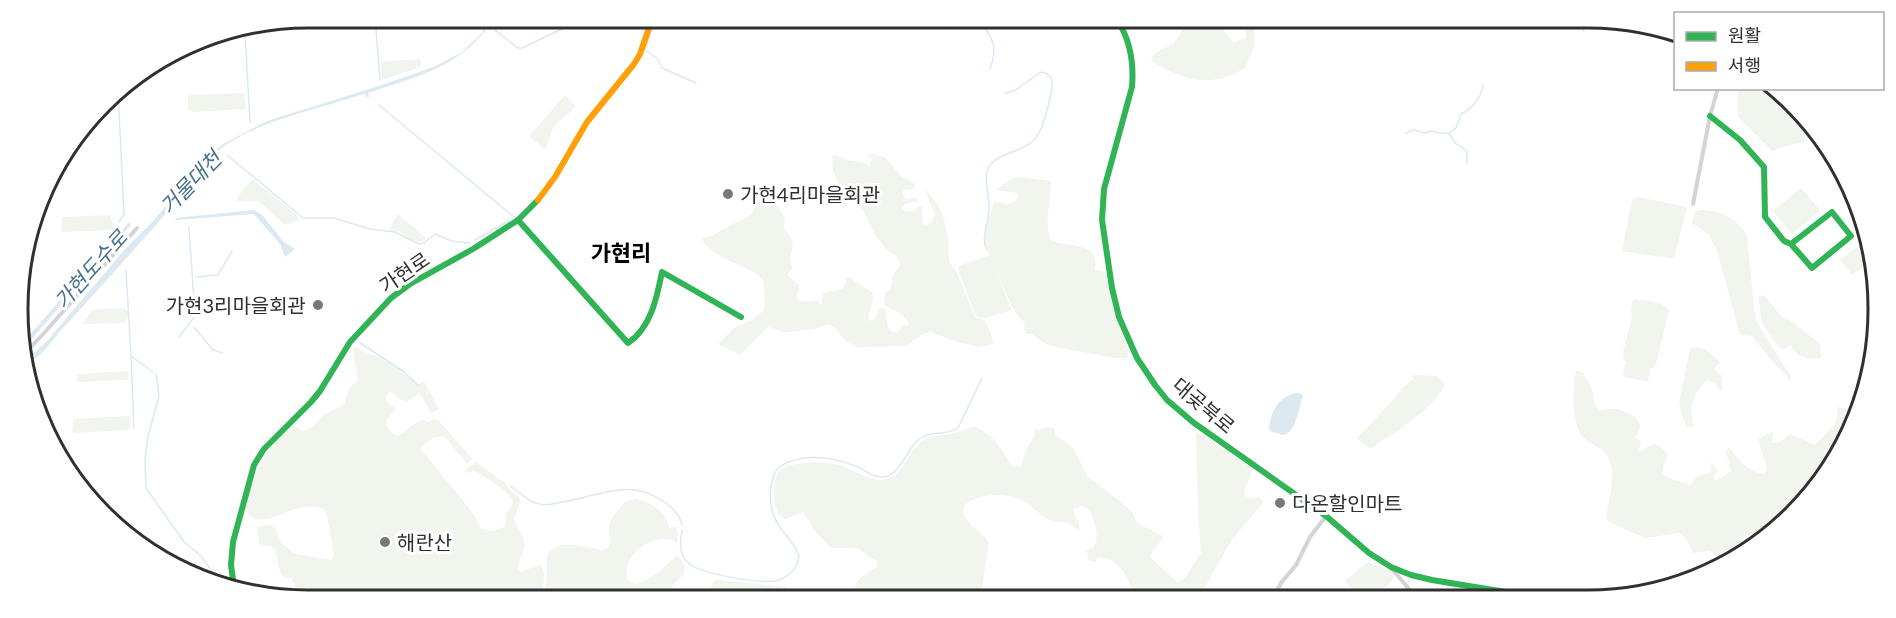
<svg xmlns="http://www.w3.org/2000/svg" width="1896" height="618" font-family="Lato,'Noto Sans KR',sans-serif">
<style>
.green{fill:#f1f5ed}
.water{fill:#dde9f0}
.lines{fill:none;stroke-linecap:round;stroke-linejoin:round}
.stream{stroke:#dde9f0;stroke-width:1.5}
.street{stroke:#d4d4d4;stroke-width:4}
.fast{stroke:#30b455;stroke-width:6}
.slow{stroke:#ff9f0a;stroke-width:6}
.poi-dot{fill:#787878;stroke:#fff;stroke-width:2}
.labels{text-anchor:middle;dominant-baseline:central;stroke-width:6;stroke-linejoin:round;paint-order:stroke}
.poi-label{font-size:20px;fill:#303030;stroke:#fff;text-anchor:start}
.street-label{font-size:20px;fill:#303030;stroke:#fff}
.water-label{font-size:21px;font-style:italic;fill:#45708b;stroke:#fff}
.quarter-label{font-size:22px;font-weight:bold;fill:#000;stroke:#fff}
.rim{fill:none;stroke:#303030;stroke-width:3}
</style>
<rect width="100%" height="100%" fill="#fff"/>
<g class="green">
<path d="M1188,22h29l17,21 12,-5 -1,-16h10l-1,26 -9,20c-34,21 -63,13 -94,-8l2,-6 20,-10z"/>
<path d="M419,59l2,3 -1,5 -35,12 -3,-2 -1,-15z"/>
<path d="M1738,89h32c12,12 42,33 34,52l-32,10 -34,-34z"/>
<path d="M244,93l2,16 -52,3 -6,-2v-15z"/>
<path d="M565,95l11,11c-7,8 -16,13 -22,21 -5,7 -4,17 -10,22l-15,-13z"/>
<path d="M869,153l17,5 15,18 14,8 -1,5 -10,1 -2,3 4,6 10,-1 2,3 -13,3 -3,4 2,3h10l3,-5h5l1,18 3,1 6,-3 3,-8 -10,-23h2l9,11 7,13 5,23 1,23 9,14 17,42 11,4 8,23 -16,3 -23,-6 -24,-9 -6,1 -19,13 -48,1 -12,-5 -12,-15 -5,-3 -15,5 -29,3 -17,-5 -28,28 -22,-11 16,-16 18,-8 11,-9 2,-5 -1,-19 -2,-8 -5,-5c-18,-11 -45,-16 -56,-36l8,-1 43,-23 3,-7v-8l8,2 10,-4 12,21 -1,10 7,9 2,8 -3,13 2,11 -3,3 -1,4 11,9 -2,11 1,4 6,2 13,-2 4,5 2,-12 20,-4 4,-12h2l24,16c2,10 -6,19 -4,28l6,-2 4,-10 4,-2c6,9 0,24 14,26l6,-7 6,-1c-2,-10 -15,-15 -24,-19l-1,-6 1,-8 5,-1 3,-16 7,-9 -1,-6 -4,-5 -8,-5 -12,-15 -12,-25 -15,-11 -9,-12 -6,-17 -1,-14 4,-2 4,3c5,1 7,4 12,4 8,1 12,0 17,6l3,-8 -4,-2z"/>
<path d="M1018,177l33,4c1,20 -8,40 0,59 9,7 42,1 44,20 1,3 0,7 0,10l11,2 7,35 16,45 -2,6h-13l-63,-12 -7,-3 -12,-9h-7l-1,-12 -8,-8 -5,-10c-7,-16 -28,-55 -27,-70 1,-10 8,-20 9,-32 10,0 19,6 25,-5l-1,-4 -21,-3 15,-11z"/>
<path d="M252,179l44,35 3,6 -14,5 -24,-22 -4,-2h-20l2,-6z"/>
<path d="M1801,188l19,22 -28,24 -19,-23z"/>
<path d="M1638,197l49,10 -13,52 -52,-8 10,-51z"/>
<path d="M1699,210c17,-1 41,9 48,26l8,80 4,10 33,52 -2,2 -20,-21 -18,-23 -12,-1 -23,-84 -8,-16 -17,-12 3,-11z"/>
<path d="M398,214l27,23v4l-10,1 -15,-10 -10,-2 3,-8z"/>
<path d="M110,215l4,13 -3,2 -50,2 1,-15z"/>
<path d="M1857,247l12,15 -17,13 -12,-15z"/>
<path d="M989,256l23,54 -26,8h-6l-5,-3 -17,-47 3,-3z"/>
<path d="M1758,295l7,1 16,20 12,6 27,22 1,14 -14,1 -1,-2 -8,-2 -8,-10 -5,4 -6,-1 -17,-25z"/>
<path d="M1633,299c12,2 28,1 36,11l-14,58h-5l-2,13 -25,-4 2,-13 2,-1 -4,-5v-6l9,-36 -1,-7z"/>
<path d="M125,308l3,4v6l-4,5 -42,1 11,-14z"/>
<path d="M356,347c8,6 17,7 26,12 13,7 24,16 35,26l7,-4 15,28 -8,4 -11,-20 -14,9 -7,-3 -8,-8 -5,4v6l10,8 -9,11 -1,6 7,8 5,2 9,-5 1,-3 14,-9 5,3 7,-3 4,1 35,39 -6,5 -22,-27h-10l-13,9 -1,3 55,68 4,11 11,3 13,-4c3,-5 1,-7 2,-12 1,-5 6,-8 7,-14 -10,-14 -24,-22 -39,-30l-5,2 -4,-2v-1l11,-8 30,22 6,8 7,5 1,4 -6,18 9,18 2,8 -8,25 6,2 9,-5 9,-2 3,9 -1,21 -244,-1 -8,-16 -7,-1c-7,-8 -7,-19 -9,-29l-16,-4 -2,-17 12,-2 6,3 7,15 13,11 36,6 3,-5 -8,-45c-29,-13 -48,14 -72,9l-7,-6 -1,-5c6,-36 18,-56 44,-81l5,-1 9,5 7,-3 14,-14 15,-7 5,-4 4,-15 9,-8 -5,-31z"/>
<path d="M1694,347l11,2 15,13 -6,7 8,7v15l-2,-1 -5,-7 -7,-3c-10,6 -19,24 -16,36 0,4 2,7 3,10l-8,1 -5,-12 -3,-12 11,-54z"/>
<path d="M127,371l2,1 -1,8 -49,2 -2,-1v-6l2,-1z"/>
<path d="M1576,371h5c4,5 8,10 10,16 3,6 1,17 8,22 5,3 8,-1 13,0 9,0 26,6 28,16 1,5 -3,9 -5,13l6,3 -2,9 3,1 11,-8c6,3 13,7 15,14l-5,9v8l11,6 16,5 7,-9 14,-3v-11l7,9 -5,5 3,5 15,-10 -5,-19 3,-5c8,12 20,25 35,27l3,-5 -9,-30 15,-8 -1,12 8,-1 10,-8 25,11c10,-11 26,-22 22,-38l19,3 -17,44 -46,61 -17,12 -19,7 -13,2c-6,15 -5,23 -23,24l-11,-9 -17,2 -5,-11 -8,-9 -35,5 -36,-16 -3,-4c3,-19 10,-41 3,-59 -5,-11 -17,-14 -25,-21 -14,-15 -11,-49 -8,-67z"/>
<path d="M1414,375l24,1 7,9c-14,27 -51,47 -75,64l-13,-11 36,-38 8,-11 12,-10z"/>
<path d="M128,416l3,1 -1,12 -3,1 -50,3 -5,-1 1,-13z"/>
<path d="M973,427c17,2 31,25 39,39l4,1 5,-1 6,-19 8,-11 -1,-6 16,-3 5,2v5l19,15 13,27 34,26 11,10 5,11 26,13c-2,8 -12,14 -13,21l27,25 7,-3 17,-26 -3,-42 -2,-80 57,38 -8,19 -1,7 7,4 8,-2 2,1 2,5 -30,35 -33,58h-66c-5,-17 -15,-41 -37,-38l-2,4 -6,-1 -3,-11 8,-3c6,-14 0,-23 -4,-37l-9,-4 -8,4 6,14v6c-4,-2 -8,-6 -12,-7 -7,-1 -12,0 -19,-4 -8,-4 -15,-12 -23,-17 -17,-10 -43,-9 -59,2l-3,8c7,18 20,18 26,31l-7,44v9h-126c-6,-16 11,-22 21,-29v-6l-20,-13h-26l-18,-19 -6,-13 -4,-4 -18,7 -7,-5c-4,-10 -6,-24 -2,-36 3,-10 12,-13 21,-14 14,-2 28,-2 42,1 14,4 32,18 48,14 17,-4 22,-30 37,-39 9,-6 21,-4 31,-7 6,-1 11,-5 18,-6z"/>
<path d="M636,499c19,5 27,11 34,29l6,-1 2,6 -1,11 -6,-5c-22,-3 -49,16 -44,41l8,4c16,-3 32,-18 42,-30l8,12 -1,8 -12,12 1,5 4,4h-131l1,-39c7,-19 40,-8 55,-6l6,-2 3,-7c-6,-21 2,-23 14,-40z"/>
<path d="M1368,562l23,9 3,6c-7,12 -21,20 -34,20l-16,-16z"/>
<path d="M716,580l70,7 10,9 -81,-1 -4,-7 2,-6z"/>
</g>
<g class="water">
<path d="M490,19h2l-2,6 2,3 -4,-1c-30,41 -73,50 -120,66l1,4h-2l-2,-3 -5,1c-50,17 -109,26 -150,62 -20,17 -31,42 -48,61 -33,37 -66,75 -100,111 -10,11 -21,30 -36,34v-6l9,-5 12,-11 78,-92 29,-29 51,-61 18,-15 44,-23 118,-37 51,-18 26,-14 20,-19z"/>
<path d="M254,210l8,5 22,27 11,7 -10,8 -5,-13 -26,-30 -78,6 -1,-2z"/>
<path d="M129,222l2,3 -101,116 -5,2v-3z"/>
<path d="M1298,393l5,2c-3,11 -7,36 -19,40l-12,-3 -3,-3c1,-17 11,-35 29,-36z"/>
</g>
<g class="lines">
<g class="stream">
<path d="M375,18l5,62"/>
<path d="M655,19l-10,31 12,8 5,10 34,15"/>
<path d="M933,21l13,8 26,-6 9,1c14,15 16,26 9,45"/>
<path d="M1579,23l5,8"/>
<path d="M495,30l23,18h4l61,-29"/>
<path d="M245,31l5,92"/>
<path d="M118,90l6,124 -5,8"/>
<path d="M379,105l135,112"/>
<path d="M1406,133l8,-3 11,3 7,-2 6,2h10"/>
<path d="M227,155l76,63h31l36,11 25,3 24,12 5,-1 11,-9 17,7 18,2"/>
<path d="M1467,164v-13l-12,-8 -6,-10 7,-5 5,-14c11,-5 21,-17 22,-30"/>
<path d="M475,240l33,-19"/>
<path d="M986,249c-5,-15 3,-25 3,-41 1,-10 -5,-27 -2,-37 6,-18 34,-18 46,-30 9,-9 11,-22 15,-34 2,-9 5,-18 4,-28l-6,-6 -5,-1 -27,19 -9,2"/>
<path d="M126,270l5,86 22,16"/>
<path d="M196,277l22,-2 14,-24"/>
<path d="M194,327l19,23 9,3"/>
<path d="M179,337l16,-21 -6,-89"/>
<path d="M360,343l43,28 15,14"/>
<path d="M131,357l3,71"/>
<path d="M156,374l3,22 -11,40 -3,23 1,29 38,54 17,14 14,20 12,8"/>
<path d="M510,486l22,16 11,3c28,-1 68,-19 93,-15 11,1 21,7 30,13 8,6 14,12 16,22"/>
<path d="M682,530c-2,12 -3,23 5,32 12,12 76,23 92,18 11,-4 19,-13 20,-24 -4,-13 -15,-21 -21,-32 -10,-15 -10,-40 -1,-55 21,-18 57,-12 81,-2 8,4 16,11 26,10 16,-2 23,-28 34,-37 12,-10 28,-4 40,-12l24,-50"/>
</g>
<g class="street">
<path d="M1693,204l17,-88 8,-28"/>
<path d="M26,349l6,-3 12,-13 93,-105"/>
<path d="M1391,568l25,29"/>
<path d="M1274,597l7,-14 15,-18 14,-28 16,-21"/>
</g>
<g class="fast">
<path d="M1118,21c13,21 16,42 14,66l-28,102 -2,31 10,68 7,29 18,41 18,27 12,15 27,23 132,93 43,37 22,14 20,8 21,5 104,17"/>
<path d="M1710,116l30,24 24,27 1,50 19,24 7,3 41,-32 19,24 -39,32 -21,-24"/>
<path d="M518,220l110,123c23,-15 29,-46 34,-71l79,45"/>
<path d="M234,587l-3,-22 2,-23 21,-77 10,-16 47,-47 9,-11 30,-49 41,-44 19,-14 63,-35 45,-29 20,-20"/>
</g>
<path class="slow" d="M538,200l17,-23 32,-55 47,-58 6,-10 12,-35"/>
</g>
<g class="poi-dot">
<circle cx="728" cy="194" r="6"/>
<circle cx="318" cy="305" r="6"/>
<circle cx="1280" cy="503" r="6"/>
<circle cx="385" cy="542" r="6"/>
</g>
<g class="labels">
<g class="poi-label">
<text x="740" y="194">가현4리마을회관</text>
<text x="306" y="305" text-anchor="end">가현3리마을회관</text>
<text x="1292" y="503">다온할인마트</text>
<text x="397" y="542">해란산</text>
</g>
<g class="street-label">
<text transform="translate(404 272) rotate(-34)">가현로</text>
<text transform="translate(1204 405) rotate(40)">대곶북로</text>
</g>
<g class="water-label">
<text transform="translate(190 182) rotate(-46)">거물대천</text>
<text transform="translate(90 269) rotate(-48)">가현도수로</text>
</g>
<g class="quarter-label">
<text x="621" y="252">가현리</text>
</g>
</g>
<path d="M0 0H1896V618H0ZM308 28H1588A280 280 0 0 1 1868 308V310A280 280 0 0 1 1588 590H308A280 280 0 0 1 28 310V308A280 280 0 0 1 308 28Z" fill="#fff" fill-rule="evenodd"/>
<path class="rim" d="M308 28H1588A280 280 0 0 1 1868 308V310A280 280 0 0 1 1588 590H308A280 280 0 0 1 28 310V308A280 280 0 0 1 308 28Z"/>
<rect x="1674" y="12" width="210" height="78" fill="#ffffff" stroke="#acacac" stroke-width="1.5"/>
<rect x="1686" y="32" width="30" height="9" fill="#30b455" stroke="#acacac" stroke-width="1.5"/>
<text x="1728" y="42" font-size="18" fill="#303030">원활</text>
<rect x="1686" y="62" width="30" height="9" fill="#ff9f0a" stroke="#acacac" stroke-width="1.5"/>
<text x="1728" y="72" font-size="18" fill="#303030">서행</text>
</svg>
